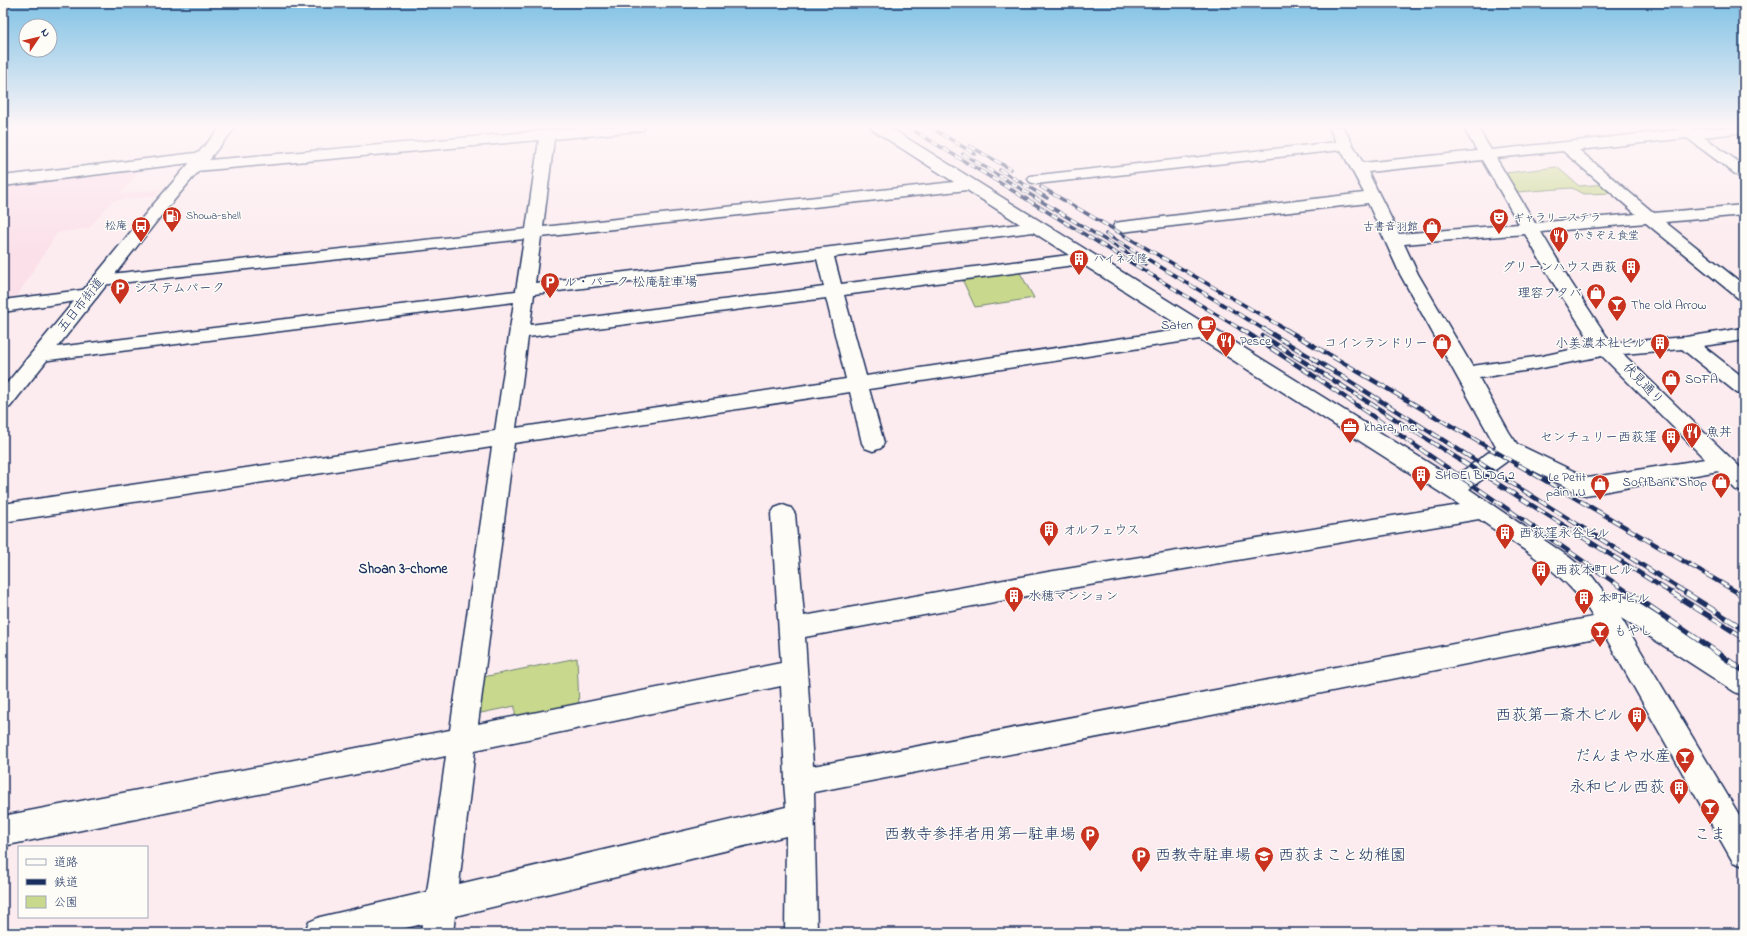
<svg xmlns="http://www.w3.org/2000/svg" width="1747" height="936" font-family="'Indie Flower','Klee One',sans-serif">
<style>
.built{fill:#fbdfe9}
.green{fill:#c8d88d;stroke:#728476}
.lines{fill:none;stroke-linecap:round;stroke-linejoin:round}
.minor-casing{stroke:#1b2f5e;stroke-width:3}
.major-casing{stroke:#1b2f5e;stroke-width:3}
.minor{fill:#fdfcf7;fill-rule:evenodd}
.major{fill:#fdfcf7;fill-rule:evenodd}
.rail-far2-casing{stroke:#1b2f5e;stroke-width:3.5}
.rail-far1-casing{stroke:#1b2f5e;stroke-width:4.5}
.rail-casing{stroke:#1b2f5e;stroke-width:5.5}
.rail-far2{stroke:#fdfcf7;stroke-width:2.5;stroke-dasharray:7;stroke-linecap:butt}
.rail-far1{stroke:#fdfcf7;stroke-width:3;stroke-dasharray:9;stroke-linecap:butt}
.rail{stroke:#fdfcf7;stroke-width:4;stroke-dasharray:12;stroke-linecap:butt}
.labels{text-anchor:middle;dominant-baseline:central;stroke-width:3;stroke-linejoin:round;paint-order:stroke}
.far-poi-label{font-size:11px;fill:#1b2f5e;stroke:#fdfcf7;text-anchor:start}
.poi-label{font-size:13px;fill:#1b2f5e;stroke:#fdfcf7;text-anchor:start}
.street-label{font-size:13px;fill:#1b2f5e;stroke:#fdfcf7}
.neighbourhood-label{font-size:14px;font-weight:bold;fill:#1b2f5e;stroke:#fdfcf7}
.near-poi-label{font-size:16px;fill:#1b2f5e;stroke:#fdfcf7;text-anchor:end}
</style>
<rect width="100%" height="100%" fill="#fcebef"/>
<filter id="ink" filterUnits="userSpaceOnUse"><feTurbulence type="fractalNoise" baseFrequency=".025" numOctaves="2"/><feDisplacementMap in="SourceGraphic" scale="8" xChannelSelector="R" yChannelSelector="G"/><feConvolveMatrix kernelMatrix="1 2 1 2 8 2 1 2 1" color-interpolation-filters="sRGB"/></filter>
<g filter="url(#ink)">
<path class="built" d="M141,168l-20,26 41,-5 -6,7 -44,5 -23,27 -32,5 -44,69 -10,1v-118z"/>
<g class="green">
<path d="M1557,167l22,19 28,-2 9,9 -33,1 -11,-6 -54,4 -13,-19z"/>
<path d="M1019,271l15,27 -59,9 -13,-28z"/>
<path d="M577,658l2,48 -64,13v-13l-39,8 2,-36z"/>
</g>
<g class="lines">
<g class="minor-casing">
<g id="minor">
<path d="M585,127h60l-2,3 -5,1 -84,8 -11,88 411,-45 -81,-52 -2,-3h18l564,351 43,-31 -96,-173 -32,-71 -247,29 -6,-1 -2,-4 2,-4 6,-1 243,-29 -23,-43 -305,34 -6,-2 -2,-3 2,-3 306,-34 -7,-15h14l20,36 114,-12 -14,-24h14l14,23 187,-20 2,-3h11l2,2 51,-2v5l-40,5 40,29v12l-6,-2 -51,-38 -108,12 75,63 90,-8v10l-79,7 79,63v14l-6,-1 -92,-75 -105,9 29,49 41,62 75,-6 58,-9v12l-41,6 41,32v17l-7,-2 -55,-44 -59,5 121,117v21l-8,-2 -18,-19 -132,24 -8,-2 -68,-34 -41,30 100,68 22,18 16,21 14,-1 9,3 114,72v26l-9,-4 -114,-74 123,205v43l-11,-4 -128,-226 -352,71 -439,85 3,141h-32l1,-97 -331,80 -2,17h-32l1,-9 -36,9h-82l5,-11 11,-5 107,-25 19,-136 -443,90v-30l447,-86 42,-283 -489,75v-18l492,-73 19,-129 -473,59 -7,-2 -3,-4 3,-4 7,-2 475,-58 8,-52 -423,46 -6,-1 -3,-4 3,-4 6,-1 425,-46 13,-89 -343,31 -5,-2 -3,-3 2,-3 -187,23v-10l201,-24 5,2 3,3 -3,3zM1563,151l73,63 -101,9 -39,-65zM1482,160l37,64 -120,10 -31,-62zM967,190l53,34 -485,59 6,-46zM1033,232l36,23 -228,29 -7,-27zM1525,234l27,47 41,64 -51,11 -70,10 -54,-92 -14,-30zM817,259l7,28 -294,38 4,-31zM1082,264l103,65 -319,47 -22,-81zM826,298l20,81 -330,49 12,-91zM1200,339l260,166 -412,67 -244,44 -9,-102 -4,-6 -8,-3 -8,3 -4,6 10,149 -303,61 36,-281 336,-51 12,51 3,5 8,3 8,-3 3,-5 -15,-54zM1602,356l103,103 -117,19 -71,-34 -8,-12 -30,-54 63,-10zM1479,519c40,28 90,55 114,98l-340,66 -440,83 -8,-129 243,-45zM781,686l4,93 -1,3 2,25 -327,77 16,-134z"/>
<path d="M90,289l6,1 3,4 -3,4 -93,14v-12z"/>
</g>
</g>
<g class="major-casing">
<path id="major" d="M221,127h15l-72,85 -154,195 -7,2v-21l149,-182z"/>
</g>
<use href="#minor" class="minor"/>
<use href="#major" class="major"/>
<g class="rail-far2-casing">
<g id="rail-far2">
<path d="M908,127l334,203"/>
<path d="M930,127l45,27"/>
<path d="M970,146l40,23"/>
<path d="M963,154l182,110"/>
<path d="M1000,170l47,28"/>
<path d="M1041,187l246,143"/>
<path d="M1106,234l159,96"/>
</g>
</g>
<g class="rail-far1-casing">
<g id="rail-far1">
<path d="M1241,329l76,49 314,216"/>
<path d="M1264,329l74,45 350,220"/>
<path d="M1285,329l455,265"/>
<path d="M1263,336l410,258"/>
</g>
</g>
<g class="rail-casing">
<g id="rail">
<path d="M1630,593l114,78"/>
<path d="M1672,593l72,45"/>
<path d="M1686,593l58,36"/>
<path d="M1738,593l6,3"/>
</g>
</g>
<use href="#rail-far2" class="rail-far2"/>
<use href="#rail-far1" class="rail-far1"/>
<use href="#rail" class="rail"/>
</g>
</g>
<linearGradient id="sky" x2="0" y2="1"><stop stop-color="#81c2e5"/><stop offset="0.49" stop-color="#fef6f8"/><stop offset="1" stop-color="#fef6f8" stop-opacity="0"/></linearGradient>
<rect width="1747" height="258" fill="url(#sky)"/>
<defs>
<g id="fuel-pin" transform="scale(1)"><path d="M0 17L-7.5 6A9.5 9.5 0 1 1 7.5 6Z" fill="#c8321e" stroke="#fdfcf7"/><path d="M-5.5-6h7V0h2V4h1.3V-2.5L3-4.5l.8-.8L6-3V5H2.5V1h-1V6h-7ZM-4.2-4.7v3.2H.2V-4.7Z" fill="#fff"/></g>
<g id="theatre-pin" transform="scale(1)"><path d="M0 17L-7.5 6A9.5 9.5 0 1 1 7.5 6Z" fill="#c8321e" stroke="#fdfcf7"/><path d="M-5-5.5Q0-4 5-5.5V0Q5 5 0 6Q-5 5-5 0ZM-3.3-2.5H-1v1.5H-3.3ZM1-2.5H3.3v1.5H1ZM-2.8 1Q0 5.5 2.8 1Z" fill="#fff"/></g>
<g id="bus-pin" transform="scale(1)"><path d="M0 17L-7.5 6A9.5 9.5 0 1 1 7.5 6Z" fill="#c8321e" stroke="#fdfcf7"/><path d="M-5-6H5V4H4V6H2V4H-2V6H-4V4H-5ZM-3.5-4V0h7V-4ZM-3.5 1.2v1.5H-2V1.2ZM2 1.2v1.5H3.5V1.2Z" fill="#fff"/></g>
<g id="shop-pin" transform="scale(1)"><path d="M0 17L-7.5 6A9.5 9.5 0 1 1 7.5 6Z" fill="#c8321e" stroke="#fdfcf7"/><path d="M-5-2.5h2.3a2.7 3.5 0 0 1 5.4 0H5L5.5 6h-11ZM-1.5-2.5h3a1.5 2.3 0 0 0-3 0Z" fill="#fff"/></g>
<g id="restaurant-pin" transform="scale(1)"><path d="M0 17L-7.5 6A9.5 9.5 0 1 1 7.5 6Z" fill="#c8321e" stroke="#fdfcf7"/><path d="M-5-6h1v4h1v-4h1v4h1v-4h1v5L-1.5 .5V6h-2V.5L-5-1ZM5-6V6H3V1.5H1.5Q1.5-4 5-6Z" fill="#fff"/></g>
<g id="building-pin" transform="scale(1)"><path d="M0 17L-7.5 6A9.5 9.5 0 1 1 7.5 6Z" fill="#c8321e" stroke="#fdfcf7"/><path d="M-4-6H4V6H1V3H-1V6H-4ZM-2.5-4.3h1.7v1.8h-1.7ZM.8-4.3h1.7v1.8H.8ZM-2.5-1h1.7V.8h-1.7ZM.8-1h1.7V.8H.8Z" fill="#fff"/></g>
<g id="parking-pin" transform="scale(1)"><path d="M0 17L-7.5 6A9.5 9.5 0 1 1 7.5 6Z" fill="#c8321e" stroke="#fdfcf7"/><path d="M-3.5-5.5H1a3.5 3.5 0 0 1 0 7H-1V5.5H-3.5ZM-1-3.4V-.6H.8a1.4 1.4 0 0 0 0-2.8Z" fill="#fff"/></g>
<g id="bar-pin" transform="scale(1)"><path d="M0 17L-7.5 6A9.5 9.5 0 1 1 7.5 6Z" fill="#c8321e" stroke="#fdfcf7"/><path d="M-6-5H6L.8 .8V4.5H3.5V6h-7V4.5H-.8V.8Z" fill="#fff"/></g>
<g id="cafe-pin" transform="scale(1)"><path d="M0 17L-7.5 6A9.5 9.5 0 1 1 7.5 6Z" fill="#c8321e" stroke="#fdfcf7"/><path d="M-5.5-4.5H6V0H3Q3 3.5 0 3.5H-2.5Q-5.5 3.5-5.5 0ZM3-3.2v2h1.7v-2ZM-6 4.5H4V6H-6Z" fill="#fff"/></g>
<g id="office-pin" transform="scale(1)"><path d="M0 17L-7.5 6A9.5 9.5 0 1 1 7.5 6Z" fill="#c8321e" stroke="#fdfcf7"/><path d="M-6-3h4V-5.5h4V-3h4V5H-6ZM-1-4.5V-3h2v-1.5ZM-6 0V1H6V0Z" fill="#fff"/></g>
<g id="school-pin" transform="scale(1)"><path d="M0 17L-7.5 6A9.5 9.5 0 1 1 7.5 6Z" fill="#c8321e" stroke="#fdfcf7"/><path d="M0-5L7-2L0 1L-7-2ZM-4 1L0 2.5L4 1V4Q0 6-4 4Z" fill="#fff"/></g>
</defs>
<g fill-rule="evenodd">
<use href="#fuel-pin" x="172" y="216"/>
<use href="#theatre-pin" x="1499" y="218"/>
<use href="#bus-pin" x="141" y="226"/>
<use href="#shop-pin" x="1432" y="227"/>
<use href="#restaurant-pin" x="1559" y="236"/>
<use href="#building-pin" x="1079" y="259"/>
<use href="#building-pin" x="1631" y="267"/>
<use href="#parking-pin" x="550" y="282"/>
<use href="#parking-pin" x="120" y="288"/>
<use href="#shop-pin" x="1596" y="293"/>
<use href="#bar-pin" x="1617" y="305"/>
<use href="#cafe-pin" x="1207" y="325"/>
<use href="#restaurant-pin" x="1226" y="341"/>
<use href="#shop-pin" x="1442" y="343"/>
<use href="#building-pin" x="1660" y="343"/>
<use href="#shop-pin" x="1671" y="379"/>
<use href="#office-pin" x="1350" y="427"/>
<use href="#restaurant-pin" x="1692" y="432"/>
<use href="#building-pin" x="1671" y="437"/>
<use href="#building-pin" x="1421" y="475"/>
<use href="#shop-pin" x="1721" y="482"/>
<use href="#shop-pin" x="1600" y="484"/>
<use href="#building-pin" x="1049" y="530"/>
<use href="#building-pin" x="1505" y="533"/>
<use href="#building-pin" x="1541" y="570"/>
<use href="#building-pin" x="1014" y="596"/>
<use href="#building-pin" x="1584" y="598"/>
<use href="#bar-pin" x="1600" y="631"/>
<use href="#building-pin" x="1637" y="716"/>
<use href="#bar-pin" x="1685" y="757"/>
<use href="#building-pin" x="1679" y="788"/>
<use href="#bar-pin" x="1710" y="808"/>
<use href="#parking-pin" x="1090" y="835"/>
<use href="#parking-pin" x="1141" y="856"/>
<use href="#school-pin" x="1264" y="856"/>
</g>
<g class="labels">
<g class="far-poi-label">
<text x="186" y="216">Showa-shell</text>
<text x="1513" y="218">ギャラリーステラ</text>
<text x="127" y="226" text-anchor="end">松庵</text>
<text x="1418" y="227" text-anchor="end">古書音羽館</text>
<text x="1573" y="236">かきぞえ食堂</text>
<text x="1093" y="259">ハイネス隆</text>
</g>
<g class="poi-label">
<text x="1617" y="267" text-anchor="end">グリーンハウス西荻</text>
<text x="564" y="282">ル・パーク 松庵駐車場</text>
<text x="134" y="288">システムパーク</text>
<text x="1582" y="293" text-anchor="end">理容フタバ</text>
<text x="1631" y="305">The Old Arrow</text>
<text x="1193" y="325" text-anchor="end">Saten</text>
<text x="1240" y="341">Pesce</text>
<text x="1428" y="343" text-anchor="end">コインランドリー</text>
<text x="1646" y="343" text-anchor="end">小美濃本社ビル</text>
<text x="1685" y="379">SOFA</text>
<text x="1364" y="427">khara, Inc.</text>
<text x="1706" y="432">魚丼</text>
<text x="1657" y="437" text-anchor="end">センチュリー西荻窪</text>
<text x="1435" y="475">SHOEI BLDG 2</text>
<text x="1586" y="477" text-anchor="end">Le Petit<tspan x="1586" dy="15">pain I.U</tspan></text>
<text x="1707" y="482" text-anchor="end">SoftBank Shop</text>
<text x="1063" y="530">オルフェウス</text>
<text x="1519" y="533">西荻窪永谷ビル</text>
<text x="1555" y="570">西荻本町ビル</text>
<text x="1028" y="596">水穂マンション</text>
<text x="1598" y="598">本町ビル</text>
<text x="1614" y="631">もやし</text>
</g>
<g class="street-label">
<text transform="translate(81 305) rotate(-51)">五日市街道</text>
<text transform="translate(1643 384) rotate(46)">伏見通り</text>
</g>
<g class="neighbourhood-label">
<text x="403" y="569">Shoan 3-chome</text>
</g>
<g class="near-poi-label">
<text x="1623" y="716">西荻第一斎木ビル</text>
<text x="1671" y="757">だんまや水産</text>
<text x="1665" y="788">永和ビル西荻</text>
<text x="1076" y="835">西教寺参拝者用第一駐車場</text>
<text x="1710" y="835" text-anchor="middle">こま</text>
<text x="1155" y="856" text-anchor="start">西教寺駐車場</text>
<text x="1278" y="856" text-anchor="start">西荻まこと幼稚園</text>
</g>
</g>
<rect width="1747" height="936" fill="none" stroke="#fdfcf7" stroke-width="16"/>
<rect x="8" y="8" width="1731" height="920" fill="none" stroke="#1b2f5e" stroke-width="1.5" filter="url(#ink)"/>
<rect x="18" y="846" width="130" height="72" fill="#fdfcf7" stroke="#a3aaba"/>
<rect x="26" y="859" width="20" height="6" fill="#fdfcf7" stroke="#a3aaba"/>
<text x="54" y="866" font-size="12" fill="#1b2f5e">道路</text>
<rect x="26" y="879" width="20" height="6" fill="#1b2f5e" stroke="#a3aaba"/>
<text x="54" y="886" font-size="12" fill="#1b2f5e">鉄道</text>
<rect x="26" y="896" width="20" height="12" fill="#c8d88d" stroke="#a3aaba"/>
<text x="54" y="906" font-size="12" fill="#1b2f5e">公園</text>
<g transform="translate(38 38) rotate(55)"><circle r="19" fill="#fdfcf7" stroke="#a3aaba"/>
<path d="M0-3L7 15L0 10L-7 15Z" fill="#c8321e"/>
<text y="-6" font-size="11" font-weight="bold" text-anchor="middle" fill="#1b2f5e">N</text>
</g>
</svg>
